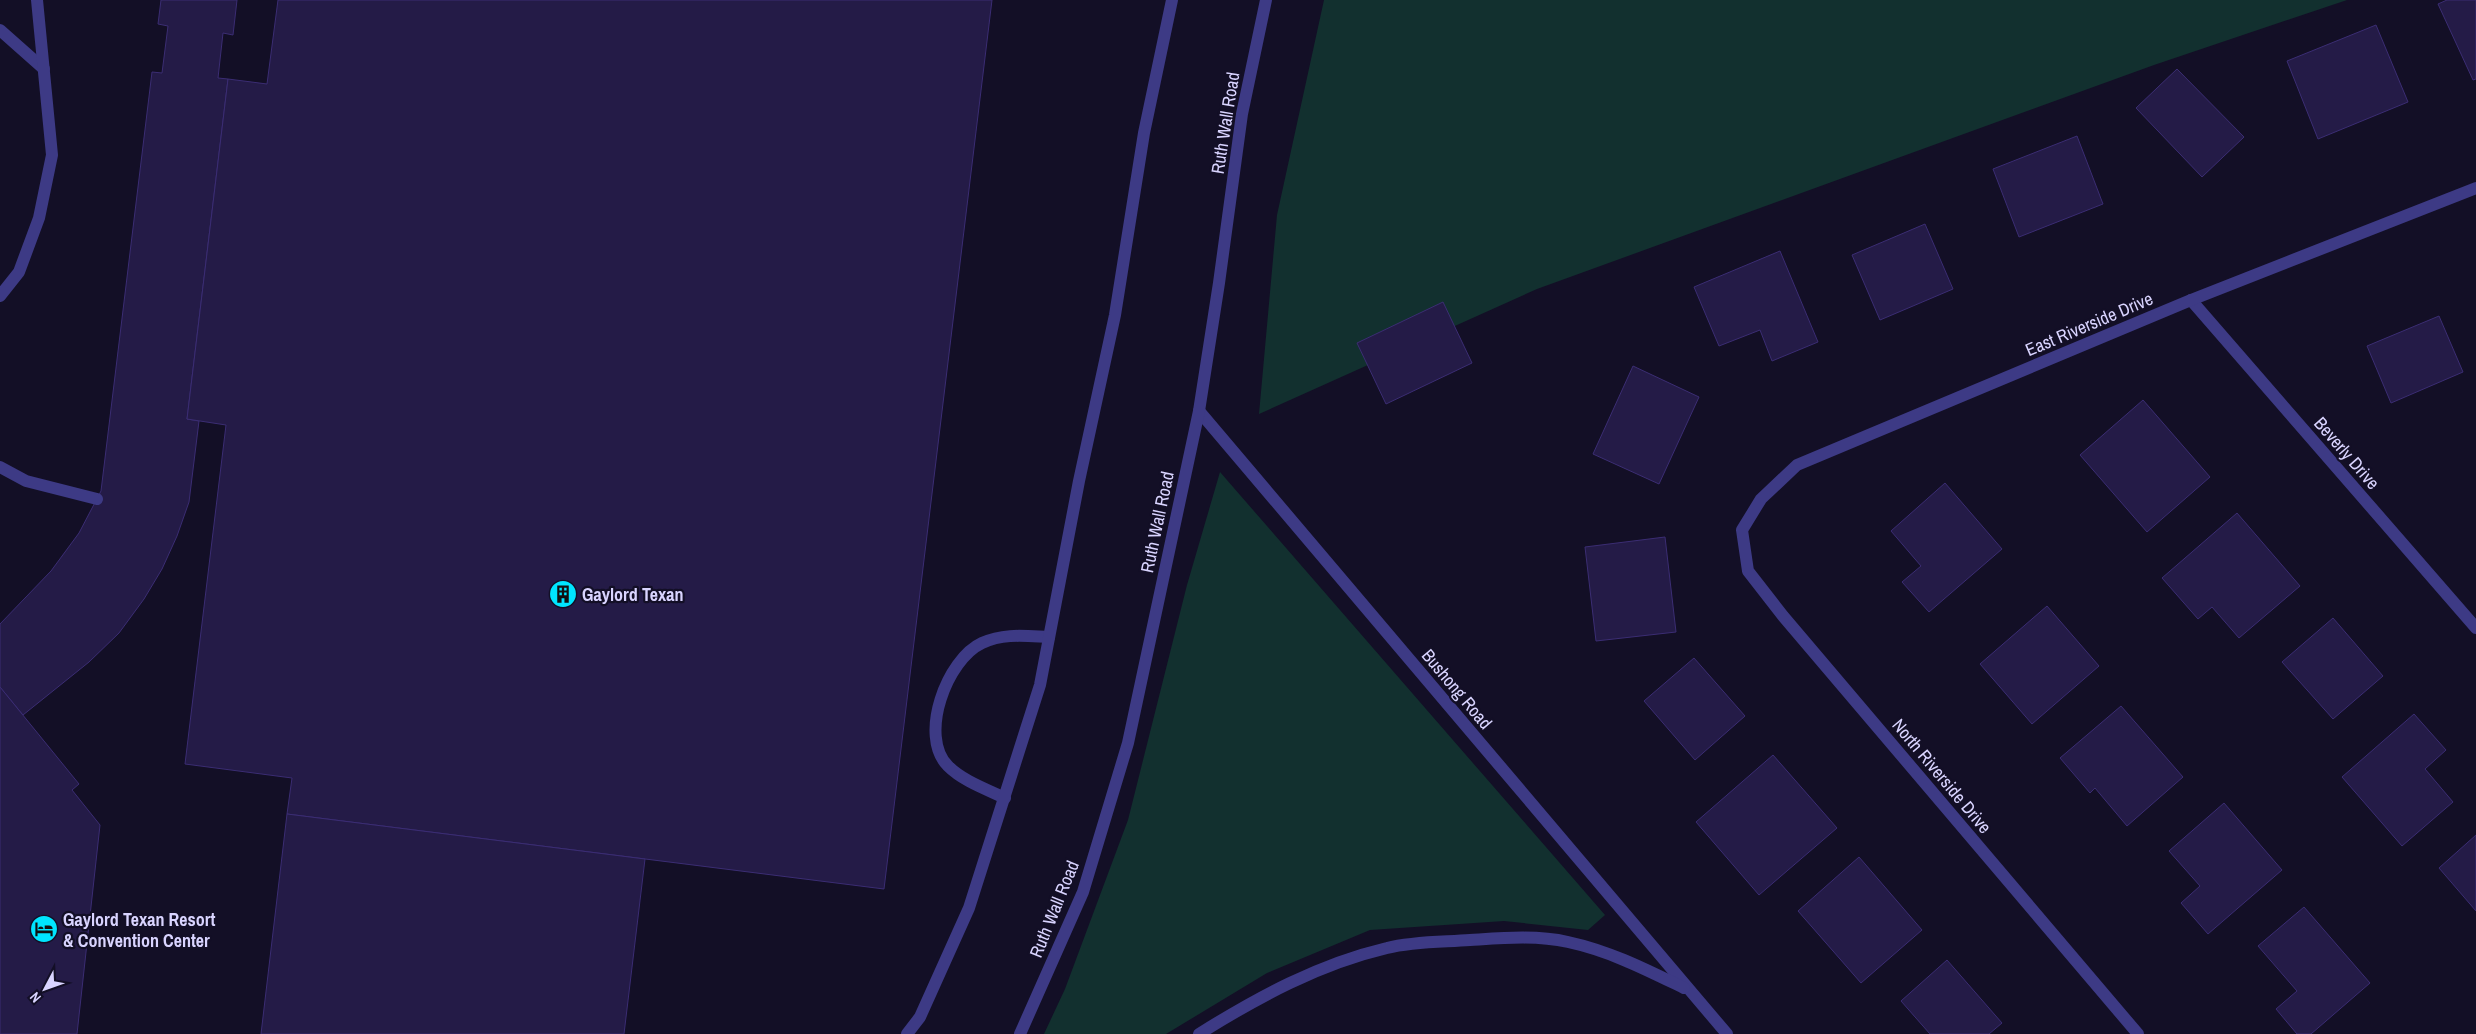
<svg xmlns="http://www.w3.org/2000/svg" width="2476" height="1034" font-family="'Archivo Narrow',sans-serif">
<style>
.green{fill:#12302f}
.building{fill:#241b47;stroke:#3b2d73}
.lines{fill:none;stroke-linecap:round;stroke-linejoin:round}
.service{stroke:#3d3a85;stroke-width:12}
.minor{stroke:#3d3a85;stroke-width:12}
.labels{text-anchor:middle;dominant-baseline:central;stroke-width:4.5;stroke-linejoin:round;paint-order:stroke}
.street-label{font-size:18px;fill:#d9d4ff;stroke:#130f26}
.poi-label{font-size:18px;font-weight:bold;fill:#d9d4ff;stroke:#130f26;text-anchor:start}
</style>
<rect width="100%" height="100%" fill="#130f26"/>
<g class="green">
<path d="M1324,0h1023l-193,65 -617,224 -278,125 18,-199z"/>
<path d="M1220,472l385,443 -17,15 -84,-9 -134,9 -103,43 -101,61h-122l21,-45 63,-169 59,-235z"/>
</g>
<g class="building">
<path d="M161,0h76l-4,35 -10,-2 -5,45 10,1 -41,340 12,2 -10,81 -12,34 -15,33 -18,30 -25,34 -30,29 -66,53 -23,-28v-63l51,-53 28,-38 22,-42 51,-419 10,1 6,-47 -10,-2z"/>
<path d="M278,0h714l-108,889 -597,-75 5,-36 -107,-14 41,-339 -39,-6 41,-340 39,5z"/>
<path d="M2447,0h29v79l-3,1 -35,-76z"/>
<path d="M2376,25l32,77 -90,37 -31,-78z"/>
<path d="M2177,69l67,68 -42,40 -66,-69z"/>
<path d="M2077,136l26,68 -84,33 -26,-68z"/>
<path d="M1925,224l28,65 -73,31 -28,-65z"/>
<path d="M1780,251l38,91 -46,19 -12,-31 -41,16 -25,-59z"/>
<path d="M1443,302l29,61 -86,41 -29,-61z"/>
<path d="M2439,316l24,56 -72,31 -24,-57z"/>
<path d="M1633,366l66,31 -40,87 -66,-30z"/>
<path d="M2143,400l67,77 -63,55 -67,-77z"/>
<path d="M1945,483l57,66 -73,63 -27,-30 19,-16 -30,-35z"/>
<path d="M2237,513l63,73 -61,52 -27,-31 -14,12 -36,-41z"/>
<path d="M1665,537l11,95 -80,9 -11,-94z"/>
<path d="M2047,606l52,60 -67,58 -52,-60z"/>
<path d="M2333,618l50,58 -50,43 -51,-57z"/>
<path d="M1694,658l51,58 -50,44 -51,-59z"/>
<path d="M0,687l79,97 -7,6 28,35 -23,209h-77z"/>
<path d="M2121,706l62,71 -56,49 -32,-38 -5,5 -30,-35z"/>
<path d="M2414,714l32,36 -21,19 28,33 -51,44 -60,-69z"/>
<path d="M1773,755l64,73 -78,67 -63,-73z"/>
<path d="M2224,803l58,67 -74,64 -27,-31 19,-17 -31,-35z"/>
<path d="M287,814l358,45 -21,175h-363z"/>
<path d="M2476,835v76l-37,-43z"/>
<path d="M1859,857l63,73 -61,53 -63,-72z"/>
<path d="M2304,907l66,76 -59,51h-14l-21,-25 21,-18 -39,-45z"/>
<path d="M1947,960l55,63 -13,11h-59l-29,-33z"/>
</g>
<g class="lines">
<g class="service">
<path d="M0,30l44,39"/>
<path d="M0,296l19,-24 20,-54 13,-63 -15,-155"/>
<path d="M0,467l26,14 71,18"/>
<path d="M1005,798c-19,-9 -42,-17 -57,-32 -30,-30 -1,-107 34,-123 22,-10 43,-7 67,-6"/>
<path d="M907,1034l13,-17 49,-109 71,-223 39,-204 36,-166 29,-182 28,-133"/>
</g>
<g class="minor">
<path d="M2191,300l285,328"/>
<path d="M1199,411l528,623"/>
<path d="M1020,1034l63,-142 45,-149 71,-332 20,-128 23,-169 24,-114"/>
<path d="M1199,1034c59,-37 120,-70 188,-86 27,-7 57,-6 83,-8 33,-2 66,-5 98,2 42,9 79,28 116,46"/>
<path d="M2138,1034l-355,-418 -35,-45 -6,-41 19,-31 36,-34 394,-165 285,-112"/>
</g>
</g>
<defs>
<g id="building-disc" transform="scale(1.4375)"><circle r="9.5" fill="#00e5ff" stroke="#130f26"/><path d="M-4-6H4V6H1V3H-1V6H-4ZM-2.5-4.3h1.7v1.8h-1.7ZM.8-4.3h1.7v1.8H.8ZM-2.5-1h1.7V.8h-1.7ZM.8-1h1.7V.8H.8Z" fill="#111"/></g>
<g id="hotel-disc" transform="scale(1.4375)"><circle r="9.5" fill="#00e5ff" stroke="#130f26"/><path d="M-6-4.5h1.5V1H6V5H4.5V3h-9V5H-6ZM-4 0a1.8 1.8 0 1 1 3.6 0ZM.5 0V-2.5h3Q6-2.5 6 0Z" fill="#111"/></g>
</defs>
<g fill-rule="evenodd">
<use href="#building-disc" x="563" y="594"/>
<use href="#hotel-disc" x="44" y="929"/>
</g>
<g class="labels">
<g class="street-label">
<text transform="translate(1225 123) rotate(-81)">Ruth Wall Road</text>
<text transform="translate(2089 324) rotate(-23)">East Riverside Drive</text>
<text transform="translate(2347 453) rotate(49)">Beverly Drive</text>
<text transform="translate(1157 522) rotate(-78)">Ruth Wall Road</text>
<text transform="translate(1457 689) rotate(50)">Bushong Road</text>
<text transform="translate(1942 776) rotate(50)">North Riverside Drive</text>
<text transform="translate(1054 909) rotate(-68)">Ruth Wall Road</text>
</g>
<g class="poi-label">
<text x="582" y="594">Gaylord Texan</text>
<text x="63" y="919">Gaylord Texan Resort<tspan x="63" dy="21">&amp; Convention Center</tspan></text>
</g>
</g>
<g transform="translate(45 989) rotate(229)" stroke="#130f26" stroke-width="4" paint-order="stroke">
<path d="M0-4L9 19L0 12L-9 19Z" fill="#d9d4ff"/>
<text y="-8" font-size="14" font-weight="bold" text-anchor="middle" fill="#d9d4ff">N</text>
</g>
</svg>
